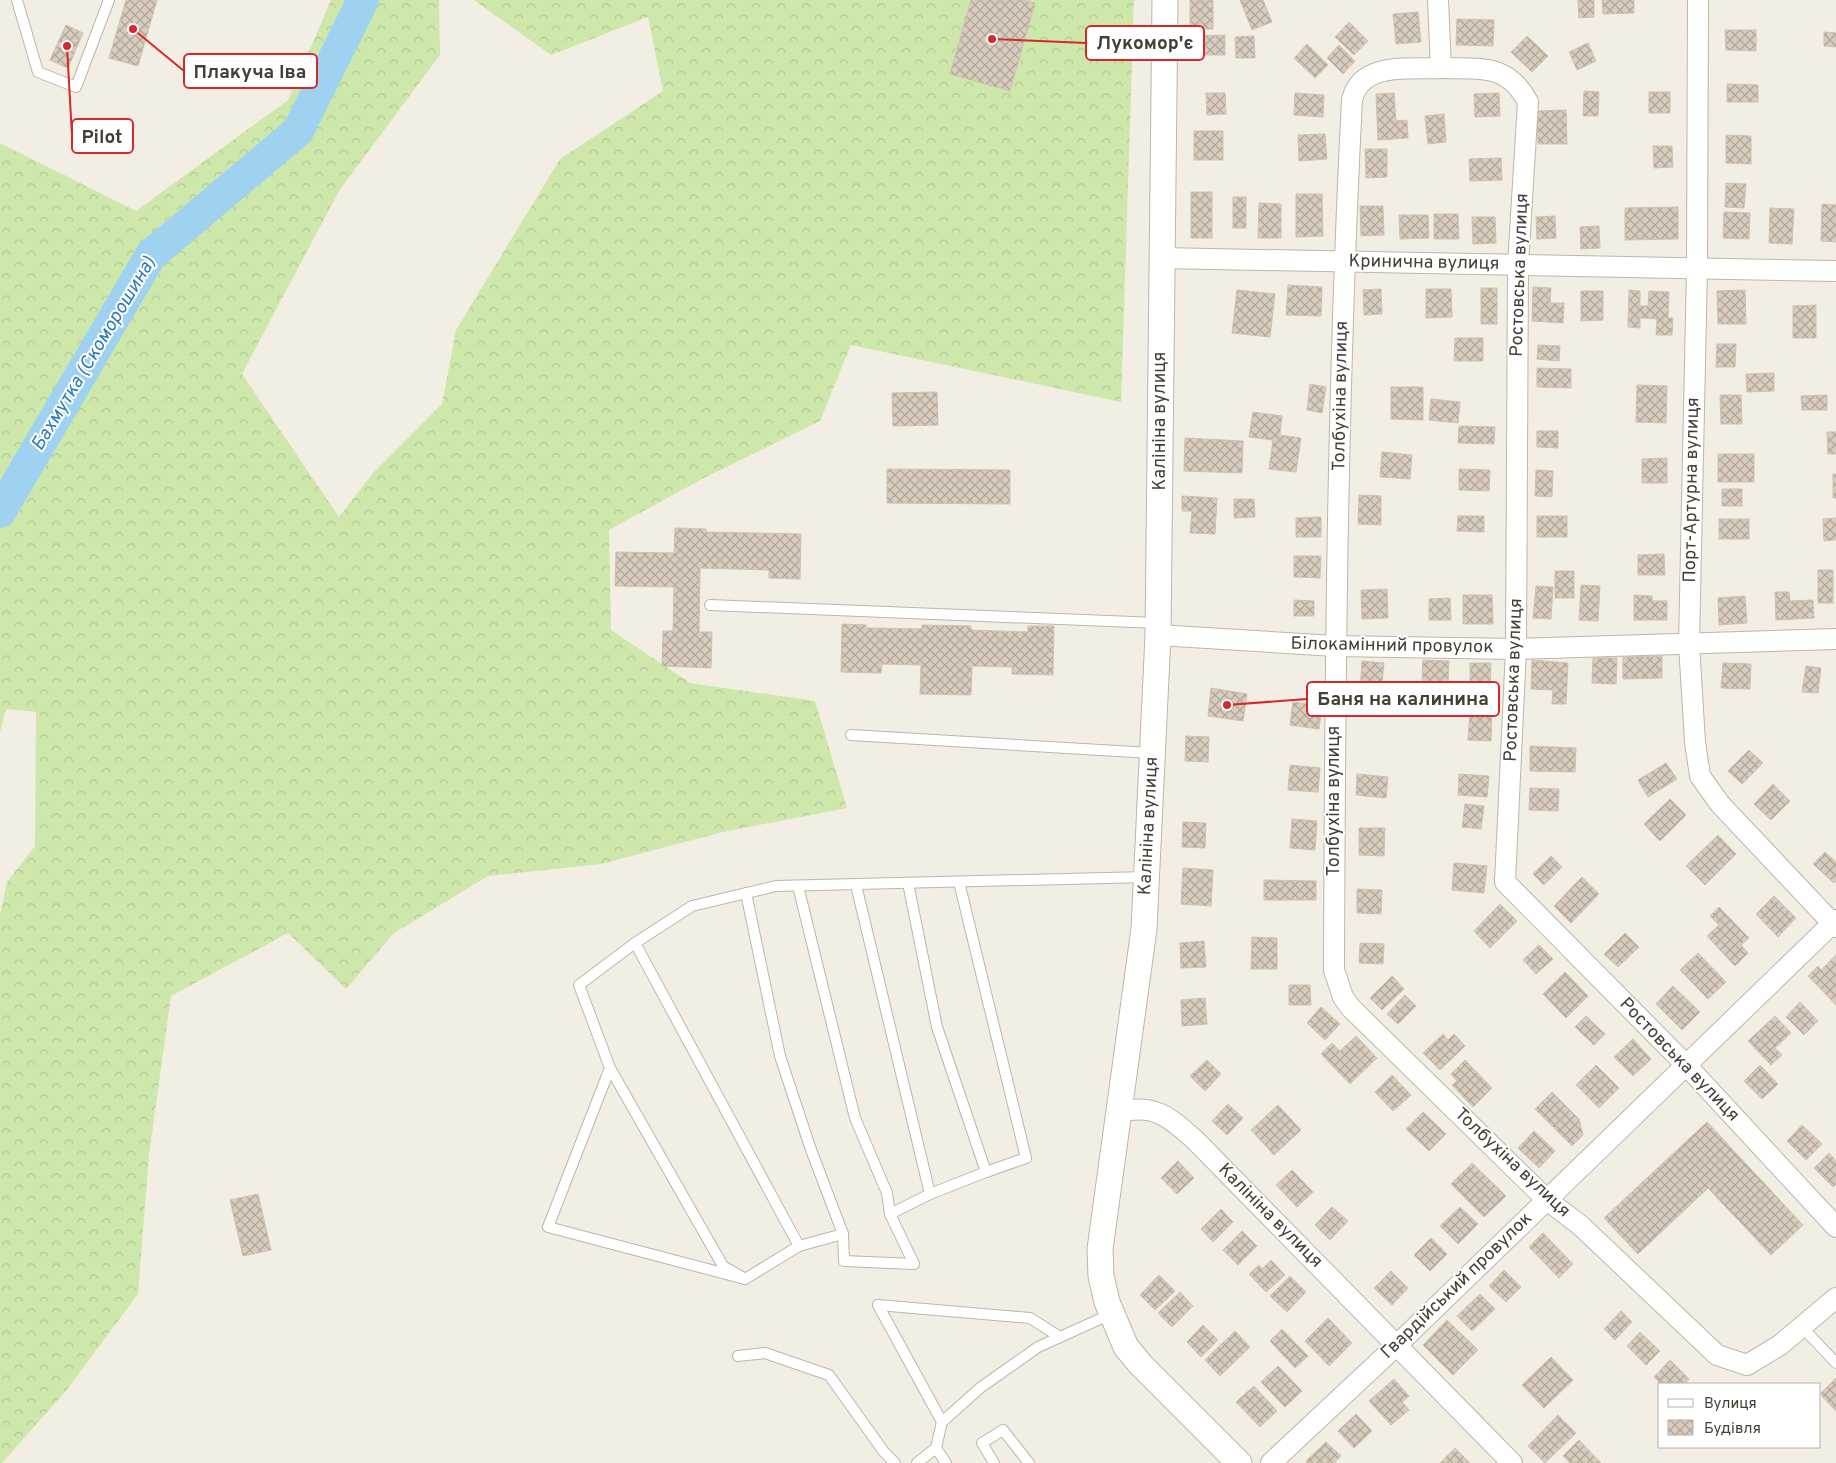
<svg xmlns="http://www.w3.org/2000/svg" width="1836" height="1463" font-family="Overpass,sans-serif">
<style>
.forest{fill:url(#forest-crowns)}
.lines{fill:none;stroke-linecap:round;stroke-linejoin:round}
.river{stroke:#9fd1f1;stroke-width:32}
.building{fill:url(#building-cross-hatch);stroke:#cfc1ad}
.service-casing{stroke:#beb6a7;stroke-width:12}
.minor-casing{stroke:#beb6a7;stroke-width:22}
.tertiary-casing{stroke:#beb6a7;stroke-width:27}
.service{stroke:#fff;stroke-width:10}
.minor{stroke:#fff;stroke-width:20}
.tertiary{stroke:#fff;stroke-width:25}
.labels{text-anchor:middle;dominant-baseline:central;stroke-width:4;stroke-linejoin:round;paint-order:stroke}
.street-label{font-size:18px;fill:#453e34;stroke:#fff}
.water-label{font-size:19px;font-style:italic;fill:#2c7cb2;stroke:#fff}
.leader{fill:none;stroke:#d62828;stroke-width:2}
.callout-dot{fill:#d62828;stroke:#fff;stroke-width:2}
.callout{fill:#fff;stroke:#d62828;stroke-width:2}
.callout-label{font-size:19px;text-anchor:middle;font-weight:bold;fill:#453e34}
</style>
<defs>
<pattern id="forest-crowns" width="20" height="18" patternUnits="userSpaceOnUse" patternTransform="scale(1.25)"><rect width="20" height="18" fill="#cee8ac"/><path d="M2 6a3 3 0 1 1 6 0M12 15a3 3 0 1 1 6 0" fill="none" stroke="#b2c895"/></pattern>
<pattern id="building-cross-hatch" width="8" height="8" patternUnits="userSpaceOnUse" patternTransform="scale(1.25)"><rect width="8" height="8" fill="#d7ccbd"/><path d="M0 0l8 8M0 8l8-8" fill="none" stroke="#b0a79a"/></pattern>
</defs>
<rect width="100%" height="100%" fill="#f3eee4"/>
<path class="forest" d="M331,0h108l1,55 -101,136 -97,183 97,143 34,-44 69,-69 14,-74 104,-171 103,-68 -15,-74 -97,38 -77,-55h660l-13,402 -270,-57 -31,76 -116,57 -95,52 2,100 79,53 125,18 32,107 -124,24 -122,32 -113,12 -94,57 -48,56 -58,-56 -117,63 -22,159 -11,139 -73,98 -63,71h-2v-548l7,-33 28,-36 1,-134 -30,-3 -6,23v-589l136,68 152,-111z"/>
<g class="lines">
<path class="river" d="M0,512l151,-257 147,-124 65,-131"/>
</g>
<g class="building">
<path d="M126,0h31l-19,66 -29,-8z"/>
<path d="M971,0h52l12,3 -25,88 -60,-17z"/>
<rect x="1190" y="0" width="23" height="29"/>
<path d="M1240,0h23l9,22 -20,8z"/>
<path d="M1578,0h16v17l-15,1z"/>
<path d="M1602,0h32v13l-31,1z"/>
<path d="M1418,12l3,30 -25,2 -3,-30z"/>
<path d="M1457,19l37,1 -1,26 -37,-1z"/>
<path d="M1349,22l19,19 -14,14 -19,-18z"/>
<path d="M66,25l17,8 -15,35 -18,-8z"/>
<path d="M1725,30h31v21l-30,-1z"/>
<path d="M1824,32l12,1v14l-12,-1z"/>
<path d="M1225,35v20h-33v-19z"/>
<path d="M1254,36l1,22h-19l-1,-21z"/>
<path d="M1527,36l21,20 -16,16 -21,-20z"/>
<path d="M1588,43l8,18 -19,9 -8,-18z"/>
<path d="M1307,44l21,21 -13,13 -21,-20z"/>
<path d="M1339,45l16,16 -12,13 -16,-16z"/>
<path d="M1727,84l31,1v17h-31z"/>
<path d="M1584,91l15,1 -1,24h-15z"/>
<rect x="1649" y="92" width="21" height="21"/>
<path d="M1206,93h19l1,21 -19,1z"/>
<path d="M1295,93l29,2 -1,22 -29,-2z"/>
<path d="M1394,93l2,28 11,-1 1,18 -30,2 -2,-46z"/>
<path d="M1499,93l1,23 -25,1 -1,-23z"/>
<path d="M1566,110l1,34h-29l-1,-33z"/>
<path d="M1444,114l2,28 -18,2 -3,-28z"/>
<rect x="1194" y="131" width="29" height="29"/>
<path d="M1325,134l2,25 -28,2 -1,-26z"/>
<path d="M1726,135l25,1v28l-25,-1z"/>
<path d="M1653,146h19l1,21 -19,1z"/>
<path d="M1365,149h22v28l-21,1z"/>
<path d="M1501,158l1,22 -32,1 -1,-22z"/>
<path d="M1726,183l20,1 -2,24 -19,-1z"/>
<rect x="1191" y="192" width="21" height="46"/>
<path d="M1296,194h26l1,42 -27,1z"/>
<rect x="1233" y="197" width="13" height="31"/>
<path d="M1259,203l22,1v34h-23z"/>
<path d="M1822,204l14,1v37l-15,-1z"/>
<path d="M1360,206h23l1,29 -23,1z"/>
<path d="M1678,207v32l-53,1v-32z"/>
<path d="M1770,208l24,1 -2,35 -23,-1z"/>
<path d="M1724,212l26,1 -1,26 -26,-1z"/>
<path d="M1434,214h24l1,25h-25z"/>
<path d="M1399,215h29l1,23 -29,1z"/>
<path d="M1555,216l1,22 -19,1 -1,-22z"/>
<path d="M1472,217h23l1,26 -23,1z"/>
<path d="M1599,226l1,22 -19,1 -1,-22z"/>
<path d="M1288,285l34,2 -1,29 -35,-1z"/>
<path d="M1533,287l18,1 -1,15h14l-1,20 -31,-2z"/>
<rect x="1481" y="288" width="16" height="36"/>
<path d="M1381,289l1,25 -18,1 -1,-25z"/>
<path d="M1426,289h25l1,28 -26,1z"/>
<path d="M1237,290l38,4 -5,43 -38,-4z"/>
<path d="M1629,290l11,1v15h8l1,-15 20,1 -1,26h5l-1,17h-16l1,-16 -17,-1v10l-12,-1z"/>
<path d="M1745,290l1,34h-28l-1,-33z"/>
<path d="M1581,291h22v29l-22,1z"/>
<path d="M1816,305v33h-23v-32z"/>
<path d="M1455,338h28v23h-29z"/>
<path d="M1717,344h19l-1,23h-19z"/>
<path d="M1538,345l22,1 -1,15 -22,-2z"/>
<path d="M1537,368l34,1v19l-34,-1z"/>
<path d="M1774,373v18l-27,1 -1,-18z"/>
<path d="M1310,384l16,3 -4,26 -15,-3z"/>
<path d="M1637,385l30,1 -1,37 -30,-1z"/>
<path d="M1391,387h32v33l-32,-1z"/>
<path d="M937,392l1,33 -45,1 -1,-33z"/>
<path d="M1720,395h21l1,29h-21z"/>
<path d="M1827,395v15h-25l-1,-14z"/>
<path d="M1431,399l29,3 -2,21 -29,-3z"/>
<path d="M1253,412l29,4 -2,19 21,3 -5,34 -27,-3 4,-29 -24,-3z"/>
<path d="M1459,426l36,1 -1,17 -36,-1z"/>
<path d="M1537,431h21v17l-21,-1z"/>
<path d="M1827,432h9v22h-8z"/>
<path d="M1185,438l58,3 -1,32 -58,-2z"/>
<path d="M1382,452l30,3 -2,24 -30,-2z"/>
<rect x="1718" y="454" width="36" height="28"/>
<path d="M1667,458v25h-25v-24z"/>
<path d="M887,469l123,1v34l-123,-1z"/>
<path d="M1459,469l31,1 -1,21 -30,-1z"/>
<path d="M1536,470l17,1 -1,26 -17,-1z"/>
<rect x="1833" y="474" width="3" height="24"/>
<rect x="1722" y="489" width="20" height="17"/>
<path d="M1359,495l22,1v29l-23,-1z"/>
<path d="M1182,496l35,2 -2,36 -25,-1 2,-22h-10z"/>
<path d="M1234,499h20l1,18 -21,1z"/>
<path d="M1458,516h26v16l-27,-1z"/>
<rect x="1537" y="516" width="30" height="21"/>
<path d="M1321,517v20h-25v-19z"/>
<path d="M1836,518v22l-12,1 -1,-22z"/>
<rect x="1719" y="519" width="30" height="20"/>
<path d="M675,528l31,1v3l95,2 -1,45 -31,-1v-8l-69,-2 -1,64h13l-1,36 -49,-2 1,-35h10l1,-44 -59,-1 1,-34 58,1z"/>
<path d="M1664,554l1,21h-27v-20z"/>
<path d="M1294,556h27l-1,22 -26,-1z"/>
<rect x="1818" y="570" width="15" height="33"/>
<rect x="1555" y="571" width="19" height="27"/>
<path d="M1581,585l19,1 -2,35 -19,-1z"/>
<path d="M1536,586l17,1 -2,32 -18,-1z"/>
<path d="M1387,589l1,29 -26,1 -1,-29z"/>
<path d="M1775,592h14l1,9 23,-1 1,18 -38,2z"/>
<path d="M1463,595h29l1,29h-30z"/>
<path d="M1634,595l18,1v5h15v19h-33z"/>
<path d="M1745,596l2,27 -28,2 -1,-27z"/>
<path d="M1450,598l1,22h-22v-21z"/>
<path d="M1294,600l20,1v15h-20z"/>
<path d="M842,624l24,1v3l56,1v-4l49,1v4l57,2v-6h26l-1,49 -41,-1v-7l-40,-1 -1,29 -51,-1 1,-29 -39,-1 -1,9 -40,-1z"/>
<path d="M1662,656v22l-39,1v-22z"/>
<path d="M1593,658h24l-1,26 -24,-1z"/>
<path d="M1423,660l26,1 -1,22h-26z"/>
<path d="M1532,660l36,3 -2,41h-14l1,-14 -22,-1z"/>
<path d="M1362,661l22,2 -3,31 -21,-2z"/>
<path d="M1470,663h21l-1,26h-20z"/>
<path d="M1723,663l28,1 -1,25 -29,-1z"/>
<path d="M1806,666l15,2 -3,25 -16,-1z"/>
<path d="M1211,688l36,6 -4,27 -35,-5z"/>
<path d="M1293,702l29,4 -3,23 -29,-4z"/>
<path d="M1470,708l22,1 -1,32 -23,-1z"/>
<path d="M1186,736l23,1 -1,25 -23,-1z"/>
<path d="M1530,746l46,2 -1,24 -45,-1z"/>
<path d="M1749,750l14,13 -21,21 -14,-13z"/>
<path d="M1666,763l11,16 -29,18 -10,-17z"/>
<path d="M1290,765l30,3 -2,24 -30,-2z"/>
<path d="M1357,774l31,3 -2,21 -30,-3z"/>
<path d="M1459,774l30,2 -2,21 -29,-2z"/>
<path d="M1773,784l17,17 -19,19 -17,-16z"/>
<path d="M1530,788l29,1 -1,22 -29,-1z"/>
<path d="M1670,799l16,16 -26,26 -16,-17z"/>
<path d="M1465,804l19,2 -3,23 -19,-2z"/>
<path d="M1292,819l25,2 -2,29 -25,-2z"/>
<path d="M1183,822l23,1 -1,25 -23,-1z"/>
<path d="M1359,828h26l-1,28 -25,-1z"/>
<path d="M1718,835l18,19 -31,31 -19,-19z"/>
<path d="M1825,852l11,10v19l-2,2 -21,-19z"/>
<path d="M1551,856l11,11 -18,18 -11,-11z"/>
<path d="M1454,863l33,3 -3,27 -32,-3z"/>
<path d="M1183,868l30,2 -2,36 -30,-2z"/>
<path d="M1582,877l17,17 -28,29 -17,-17z"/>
<path d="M1264,880l52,1v19h-52z"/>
<path d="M1357,889l25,1 -1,24 -24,-1z"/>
<path d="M1774,896l22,22 -18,19 -22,-23z"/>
<path d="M1500,904l17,17 -27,27 -16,-17z"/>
<path d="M1719,907l30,31 -8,7 7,8 -13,13 -28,-30 12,-11 -9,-9z"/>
<path d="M1625,933l14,14 -21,20 -14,-13z"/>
<path d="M1252,937l25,1v31h-26z"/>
<path d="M1204,941l2,26 -25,1 -1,-25z"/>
<path d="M1360,943l24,1 -1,20 -24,-1z"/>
<path d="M1539,945l14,14 -17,15 -13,-14z"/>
<path d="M1698,953l28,29 -18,17 -28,-29z"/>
<path d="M1836,955v50l-28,-29 10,-10 3,4z"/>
<path d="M1565,972l23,24 -22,22 -23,-24z"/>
<path d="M1392,976l12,13 -22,21 -12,-12z"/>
<path d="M1289,985h21l1,20h-22z"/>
<path d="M1673,986l27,26 -18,18 -26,-26z"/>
<path d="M1405,995l11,11 -18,18 -11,-10z"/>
<path d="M1205,998l2,26 -25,2 -1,-26z"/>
<path d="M1800,1002l18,19 -14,14 -18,-18z"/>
<path d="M1321,1007l19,17 -15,16 -18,-17z"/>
<path d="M1586,1016l19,18 -11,11 -19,-18z"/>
<path d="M1775,1016l16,17 -16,15 7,7 -11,10 -23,-24z"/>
<path d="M1443,1034l5,6 6,-6 11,12 -25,24 -17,-17z"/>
<path d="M1356,1036l21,22 -27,26 -29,-30 11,-11 8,8z"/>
<path d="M1633,1039l18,20 -18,17 -19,-19z"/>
<path d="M1207,1060l14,14 -16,17 -15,-15z"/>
<path d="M1465,1060l27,28 -19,19 -21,-22 5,-4 -6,-7z"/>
<path d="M1596,1065l23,23 -20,20 -23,-23z"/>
<path d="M1760,1065l18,19 -16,15 -18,-18z"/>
<path d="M1392,1075l19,20 -18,16 -18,-19z"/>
<path d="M1552,1092l27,27 4,16 -11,11 -37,-37z"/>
<path d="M1228,1104l15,14 -16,17 -15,-14z"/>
<path d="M1278,1105l23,25 -27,25 -23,-25z"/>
<path d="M1423,1112l23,22 -17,17 -23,-22z"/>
<path d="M1707,1122l96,103 -32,30 -63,-67 -70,66 -34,-36z"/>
<path d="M1802,1125l20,19 -16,16 -19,-19z"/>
<path d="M1534,1131l21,20 -16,17 -21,-20z"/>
<path d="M1829,1153l7,8v23l-3,3 -19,-19z"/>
<path d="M1178,1161l16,17 -17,16 -16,-16z"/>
<path d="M1472,1163l34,33 -22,21 -33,-33z"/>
<path d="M1292,1170l21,22 -16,15 -21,-22z"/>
<path d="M258,1194l13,56 -28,6 -13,-56z"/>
<path d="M1332,1207l16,14 -18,19 -15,-15z"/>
<path d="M1460,1207l18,17 -20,20 -18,-18z"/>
<path d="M1221,1209l12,13 -20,20 -12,-13z"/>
<path d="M1242,1231l15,15 -19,19 -15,-15z"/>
<path d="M1543,1233l30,31 -14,14 -30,-31z"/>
<path d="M1431,1238l16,16 -17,17 -16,-16z"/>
<path d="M1271,1260l14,15 -19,17 -17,-18 10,-9 3,4z"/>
<path d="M1504,1270l17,17 -15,15 -17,-16z"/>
<path d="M1391,1271l17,17 -16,17 -18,-17z"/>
<path d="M1159,1275l16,16 -20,19 -15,-15z"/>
<path d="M1290,1276l16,16 -19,20 -17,-16z"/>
<path d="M1180,1292l13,14 -21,21 -14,-14z"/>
<path d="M1480,1294l15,15 -23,22 -15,-15z"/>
<path d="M1621,1311l11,11 -17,18 -11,-11z"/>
<path d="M1328,1318l24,25 -23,23 -24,-25z"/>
<path d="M1447,1320l31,30 -25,25 -30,-30z"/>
<path d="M1203,1325l15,15 -17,17 -14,-15z"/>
<path d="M1282,1329l26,27 -13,12 -25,-27z"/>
<path d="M1235,1331l15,16 -30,29 -15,-16z"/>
<path d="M1640,1332l20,19 -14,14 -19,-19z"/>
<path d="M1551,1357l22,23 -29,28 -22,-23z"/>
<path d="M1670,1360l19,19 -4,5h-24l-7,-7z"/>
<path d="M1278,1366l24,25 -17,16 -24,-25z"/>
<path d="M1836,1378v33l-16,-17z"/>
<path d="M1394,1379l15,17 -7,6 7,8 -18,15 -22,-24z"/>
<path d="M1254,1386l23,25 -17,16 -24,-25z"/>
<path d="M1356,1414l16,17 -18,17 -16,-17z"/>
<path d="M1558,1415l18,18 -31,30 -17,-17z"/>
<path d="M1579,1440l22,23h-31l-7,-7z"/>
<path d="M1326,1442l15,14 -7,7h-27l-1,-2z"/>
<path d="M1455,1448l15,15h-30z"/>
</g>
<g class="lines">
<g class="service-casing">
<g id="service">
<path d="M17,0l21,72 38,15 33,-87"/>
<path d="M710,605l448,18"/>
<path d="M851,735l300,18"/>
<path d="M959,882l67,276 -40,14"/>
<path d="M908,883l29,144 49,145 -56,22"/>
<path d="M798,886l57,232 32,75 3,21 40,-20 -74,-309"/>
<path d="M746,893l34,163 30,91 33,87 -44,12"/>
<path d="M635,943l164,303 -54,33 -5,-3"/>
<path d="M610,1068l-62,159 197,52 -22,-13 -113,-198 -31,-83 56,-42 57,-37 84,-20 370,-9"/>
<path d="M843,1234l1,27 70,3 -24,-50"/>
<path d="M878,1305l152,13 30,19"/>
<path d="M878,1305l64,117"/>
<path d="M1802,1327l34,36"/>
<path d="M738,1356l27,-3 64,22 55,77 11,11"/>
<path d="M936,1448l6,-26 38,-34 58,-41 73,-33"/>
<path d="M917,1463l19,-15 10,15"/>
<path d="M994,1463l-12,-20 21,-13 26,33"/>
</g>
</g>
<g class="minor-casing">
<g id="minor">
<path d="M1438,0l3,68c-32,2 -80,-7 -89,32 -15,290 -17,580 -18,870l9,27 8,11 196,192 33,25 137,130 30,10 33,-20 56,-47"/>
<path d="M1698,0l-1,268 -8,376 6,98 5,34 20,28 116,123"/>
<path d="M1441,68c39,1 66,-5 87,34l-10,163 -2,384 -11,233 181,183 150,162"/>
<path d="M1161,258l675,13"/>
<path d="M1158,635l177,11 181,3 320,-10"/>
<path d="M1120,1112c35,-9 50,6 75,28l317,323"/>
<path d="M1271,1463l126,-118 439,-425"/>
</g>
</g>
<g class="tertiary-casing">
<path id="tertiary" d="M1165,0l-7,635 -14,294 -44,320 1,27 6,26 19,45 15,18 98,98"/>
</g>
<use href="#service" class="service"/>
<use href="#minor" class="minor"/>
<use href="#tertiary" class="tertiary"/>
</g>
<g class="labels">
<g class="street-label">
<text transform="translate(1424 263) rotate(1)">Кринична вулиця</text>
<text transform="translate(1520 275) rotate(-88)">Ростовська вулиця</text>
<text transform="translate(1341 396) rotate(-89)">Толбухіна вулиця</text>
<text transform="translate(1160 421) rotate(-90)">Калініна вулиця</text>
<text transform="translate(1692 490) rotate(-89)">Порт-Артурна вулиця</text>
<text transform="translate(1392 646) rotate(1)">Білокамінний провулок</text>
<text transform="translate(1514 680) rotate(-88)">Ростовська вулиця</text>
<text transform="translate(1334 801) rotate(-90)">Толбухіна вулиця</text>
<text transform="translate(1149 826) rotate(-87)">Калініна вулиця</text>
<text transform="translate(1679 1060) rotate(46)">Ростовська вулиця</text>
<text transform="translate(1512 1163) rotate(43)">Толбухіна вулиця</text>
<text transform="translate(1270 1216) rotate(45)">Калініна вулиця</text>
<text transform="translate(1457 1286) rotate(-44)">Гвардійський провулок</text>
</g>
<g class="water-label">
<text transform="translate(94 354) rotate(-59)">Бахмутка (Скоморошина)</text>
</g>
</g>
<path class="leader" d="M992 39L1086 43M133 29L184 71M67 46L72 136M1227 705L1307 699"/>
<g class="callout-dot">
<circle cx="992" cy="39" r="5"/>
<circle cx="133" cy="29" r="5"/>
<circle cx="67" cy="46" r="5"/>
<circle cx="1227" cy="705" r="5"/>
</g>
<g class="callout">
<rect x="1086" y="26" width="118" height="34" rx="5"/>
<rect x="184" y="54" width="133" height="34" rx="5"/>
<rect x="72" y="119" width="61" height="34" rx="5"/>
<rect x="1307" y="682" width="192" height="34" rx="5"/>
</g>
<g class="callout-label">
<text x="1145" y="49">Лукомор'є</text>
<text x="250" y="78">Плакуча Іва</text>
<text x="102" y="143">Pilot</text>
<text x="1403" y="705">Баня на калинина</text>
</g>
<rect x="1658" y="1383" width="162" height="65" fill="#ffffff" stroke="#b5b2ae"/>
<rect x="1668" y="1399" width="25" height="8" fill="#ffffff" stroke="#b5b2ae"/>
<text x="1704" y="1408" font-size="15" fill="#453e34">Вулиця</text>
<rect x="1668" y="1420" width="25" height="15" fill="url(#building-cross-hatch)" stroke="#b5b2ae"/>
<text x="1704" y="1433" font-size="15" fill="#453e34">Будівля</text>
</svg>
